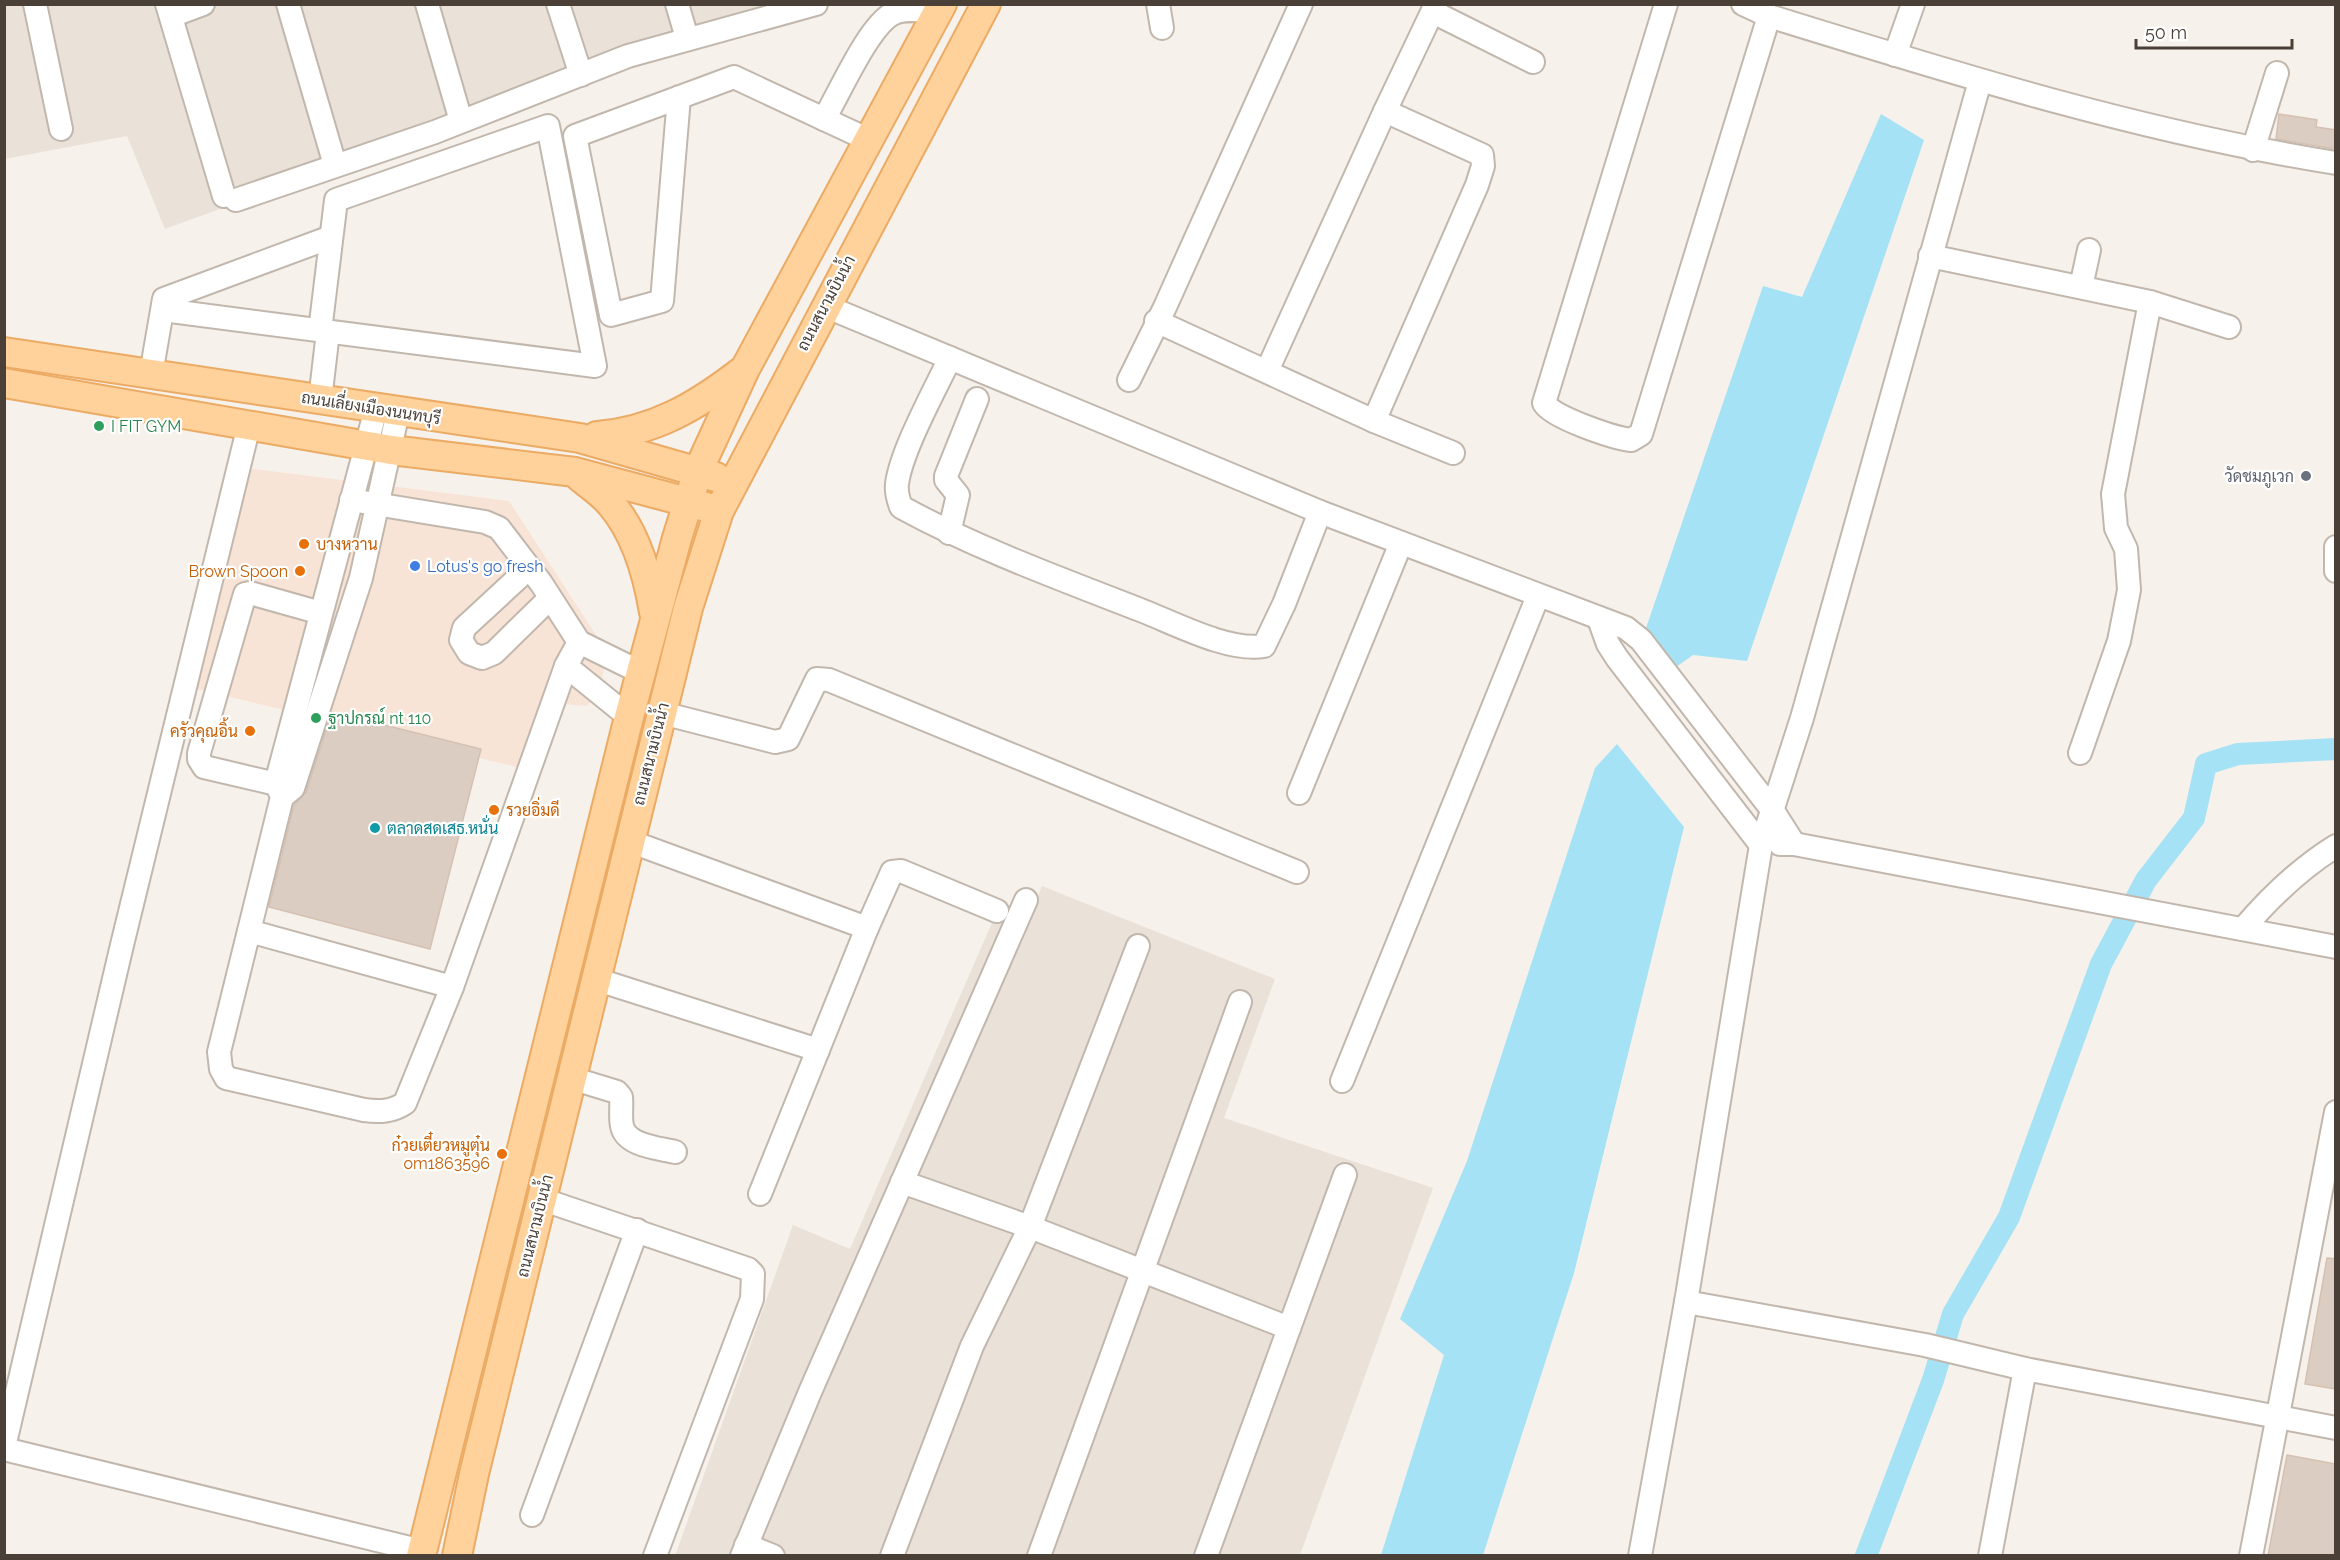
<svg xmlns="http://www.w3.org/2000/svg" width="2340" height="1560" font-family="Raleway,Sarabun,sans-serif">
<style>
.residential{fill:#eae2d9}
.commercial{fill:#f8e4d6}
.water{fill:#a5e2f5}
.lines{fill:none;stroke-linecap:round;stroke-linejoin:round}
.canal{stroke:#a5e2f5;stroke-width:22}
.building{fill:#dccdc2;stroke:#d4c1b2;stroke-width:1.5}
.minor-casing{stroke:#c2b7ad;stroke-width:26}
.major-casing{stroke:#ebab64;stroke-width:32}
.minor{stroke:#fff;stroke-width:22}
.major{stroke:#ffd19b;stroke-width:28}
.leisure-dot{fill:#2e9e5b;stroke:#fff;stroke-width:2}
.worship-dot{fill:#6b7280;stroke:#fff;stroke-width:2}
.food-dot{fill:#e8710a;stroke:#fff;stroke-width:2}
.shop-dot{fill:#3f7fe0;stroke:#fff;stroke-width:2}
.culture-dot{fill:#0f9aa8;stroke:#fff;stroke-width:2}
.labels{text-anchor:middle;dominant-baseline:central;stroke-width:4.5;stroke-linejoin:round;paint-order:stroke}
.street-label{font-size:16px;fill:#4b4038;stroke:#fff}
.leisure-label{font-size:16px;fill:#27864d;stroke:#fff;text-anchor:start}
.worship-label{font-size:16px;fill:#5b616d;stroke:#fff;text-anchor:end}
.food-label{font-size:16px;fill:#c56008;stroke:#fff;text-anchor:end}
.shop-label{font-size:16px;fill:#366cbe;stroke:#fff;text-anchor:start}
.culture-label{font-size:16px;fill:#0d838f;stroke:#fff;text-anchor:start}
</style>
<rect width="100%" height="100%" fill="#f6f1eb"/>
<g class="residential">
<path d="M5,5h811l-129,33 -522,191 -38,-93 -122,23z"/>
<path d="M1042,886l233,93 -51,139 209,70 -133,367 -625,1 118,-331 57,24 147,-338 32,8z"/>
</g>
<path class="commercial" d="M239,467l270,34 98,151 -8,43 -13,11 -35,-3 -22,67 -344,-84z"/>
<g class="water">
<path d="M1881,114l43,26 -177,521 -54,-6 -17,12 -30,-39 117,-342 39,11z"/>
<path d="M1617,744l67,83 -110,446 -91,282h-102l63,-200 -44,-36 67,-158 128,-393z"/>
</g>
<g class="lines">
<path class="canal" d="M1866,1556l67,-176 20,-66 56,-97 92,-253 45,-84 48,-62 12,-54 32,-10 98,-5"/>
</g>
<g class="building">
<path d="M2279,114l38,6 -1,7 20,3v19l-60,-10z"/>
<path d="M332,712l149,37 -51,200 -161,-42 25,-102 12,-13z"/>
<path d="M2327,1258l9,1v130l-31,-5z"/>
<path d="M2287,1455l49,9v92h-68z"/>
</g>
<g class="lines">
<g class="minor-casing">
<g id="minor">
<path d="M35,4l26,125"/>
<path d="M167,4l57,192"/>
<path d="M288,4l47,161"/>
<path d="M427,4l34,117"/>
<path d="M558,4l23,71"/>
<path d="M677,4l10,34"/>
<path d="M1158,4l4,24"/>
<path d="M1666,4l-122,399c7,14 70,35 87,37l10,-6 128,-418"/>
<path d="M1743,4l26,12c187,58 373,116 567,147"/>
<path d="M1433,12l100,50"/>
<path d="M171,16l32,-12"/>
<path d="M1895,55l18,-51"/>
<path d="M679,97l-17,204 -51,14 -36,-179 159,-59 135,63"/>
<path d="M824,119c15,-25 44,-92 68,-105 13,-7 32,-3 46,-2"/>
<path d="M2253,150l24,-77"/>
<path d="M236,200l199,-68 193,-76 188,-52"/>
<path d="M1930,256l220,46 79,25"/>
<path d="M2081,287l8,-37"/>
<path d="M825,306l495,206 306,116 15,12 132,171 21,33"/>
<path d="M163,310l432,56 -47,-240 -212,74 -16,131"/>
<path d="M1156,321l218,100 79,32"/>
<path d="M950,358c-15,32 -49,93 -53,126 -1,8 1,15 4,23 77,42 160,72 242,104 33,13 86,41 121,35l20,-42 36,-92"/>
<path d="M1267,371l118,-260 51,-107"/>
<path d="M151,374l13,-75 167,-62"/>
<path d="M1129,380l36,-73 136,-303"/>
<path d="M320,400l8,-68"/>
<path d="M1374,421l103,-236 6,-19 -1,-11 -97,-44"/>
<path d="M351,500l134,22 14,6 42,55 38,59 -13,24 -114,321 -203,-56 33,-134 -6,-14 100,-374"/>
<path d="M949,533l9,-38 -12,-15v-4l31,-77"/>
<path d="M2336,547v24"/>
<path d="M529,568l-65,60 -3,12 8,13 13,5 12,-5 56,-55"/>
<path d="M1599,619l9,25 9,14 144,187"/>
<path d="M579,642l63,31"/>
<path d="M566,666l63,51"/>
<path d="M662,713l113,29 13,-3 29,-60 12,1 468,192"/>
<path d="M2080,753l39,-112 10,-51 -3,-41 -10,-21 -3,-34 37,-192"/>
<path d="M289,787l-85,-20 -5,-8v-6l46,-159 5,-1 71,20"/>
<path d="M1299,793l102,-250"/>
<path d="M282,797l11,-9 68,-210 37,-166"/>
<path d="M629,841l238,87"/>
<path d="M1780,844h14l542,103"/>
<path d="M2243,929c28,-33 56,-60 93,-83"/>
<path d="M249,931l-30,121 2,17 5,9 138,32c15,2 28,2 41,-7l47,-116"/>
<path d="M595,979l223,71"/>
<path d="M571,1078l46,14 4,5c1,9 -1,20 1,29 4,20 37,22 53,26"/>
<path d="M1342,1081l196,-485"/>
<path d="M902,1182l128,45 259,101"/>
<path d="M760,1194l107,-266 25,-56 9,-1 96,40"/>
<path d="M541,1199l207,70 5,5 -1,25 -97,257"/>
<path d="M1686,1302l239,43 100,24 311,59"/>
<path d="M4,1447l118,-502 127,-520"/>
<path d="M4,1449l418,102"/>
<path d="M532,1515l105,-285"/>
<path d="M746,1545l27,11"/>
<path d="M742,1556l68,-164 216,-492"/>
<path d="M892,1556l80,-210 58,-119 108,-281"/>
<path d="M1039,1556l201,-554"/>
<path d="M1206,1556l139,-381"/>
<path d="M1640,1556l46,-254 75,-457 41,-127 178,-637"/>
<path d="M1990,1556l35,-187"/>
<path d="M2251,1556l85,-444"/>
</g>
</g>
<g class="major-casing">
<g id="major">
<path d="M4,352l576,86 136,39"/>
<path d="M4,383l387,67 184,22 131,35"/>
<path d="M597,436c56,-4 100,-30 144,-64"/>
<path d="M579,476c10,9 23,17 32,28 25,29 37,72 43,108"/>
<path d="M421,1556l208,-839 48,-179 21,-67 47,-102 197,-365"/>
<path d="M457,1556l17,-82 214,-866 31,-97 267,-507"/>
</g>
</g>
<use href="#minor" class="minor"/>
<use href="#major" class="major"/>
</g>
<g class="leisure-dot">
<circle cx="99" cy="426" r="6"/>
<circle cx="316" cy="718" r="6"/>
</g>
<circle class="worship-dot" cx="2306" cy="476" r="6"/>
<g class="food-dot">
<circle cx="304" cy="544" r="6"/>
<circle cx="300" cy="571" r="6"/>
<circle cx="250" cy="731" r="6"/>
<circle cx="494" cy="810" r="6"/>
<circle cx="502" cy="1154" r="6"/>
</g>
<circle class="shop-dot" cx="415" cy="566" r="6"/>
<circle class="culture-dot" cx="375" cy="828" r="6"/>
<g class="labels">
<g class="street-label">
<text transform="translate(826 303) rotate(-62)">ถนนสนามบินน้ำ</text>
<text transform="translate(371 408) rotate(9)">ถนนเลี่ยงเมืองนนทบุรี</text>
<text transform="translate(651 754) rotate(-76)">ถนนสนามบินน้ำ</text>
<text transform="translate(535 1226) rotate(-76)">ถนนสนามบินน้ำ</text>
</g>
<g class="leisure-label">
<text x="111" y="426">I FIT GYM</text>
<text x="328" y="718">ฐาปกรณ์ nt 110</text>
</g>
<g class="worship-label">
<text x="2294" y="476">วัดชมภูเวก</text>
</g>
<g class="food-label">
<text x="316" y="544" text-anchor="start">บางหวาน</text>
<text x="288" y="571">Brown Spoon</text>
<text x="238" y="731">ครัวคุณอิ้น</text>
<text x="506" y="810" text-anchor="start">รวยอิ่มดี</text>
<text x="490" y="1145">ก๋วยเตี๋ยวหมูตุ๋น<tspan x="490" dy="18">om1863596</tspan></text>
</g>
<g class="shop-label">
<text x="427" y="566">Lotus's go fresh</text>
</g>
<g class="culture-label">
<text x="387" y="828">ตลาดสดเสธ.หนั่น</text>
</g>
</g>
<rect width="2340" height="1560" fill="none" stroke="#4b4038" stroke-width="12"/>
<path d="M2136 39v9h156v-9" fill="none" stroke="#4b4038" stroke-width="3"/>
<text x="2145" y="39" font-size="18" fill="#4b4038" stroke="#ffffff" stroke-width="4.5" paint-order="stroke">50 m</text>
</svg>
